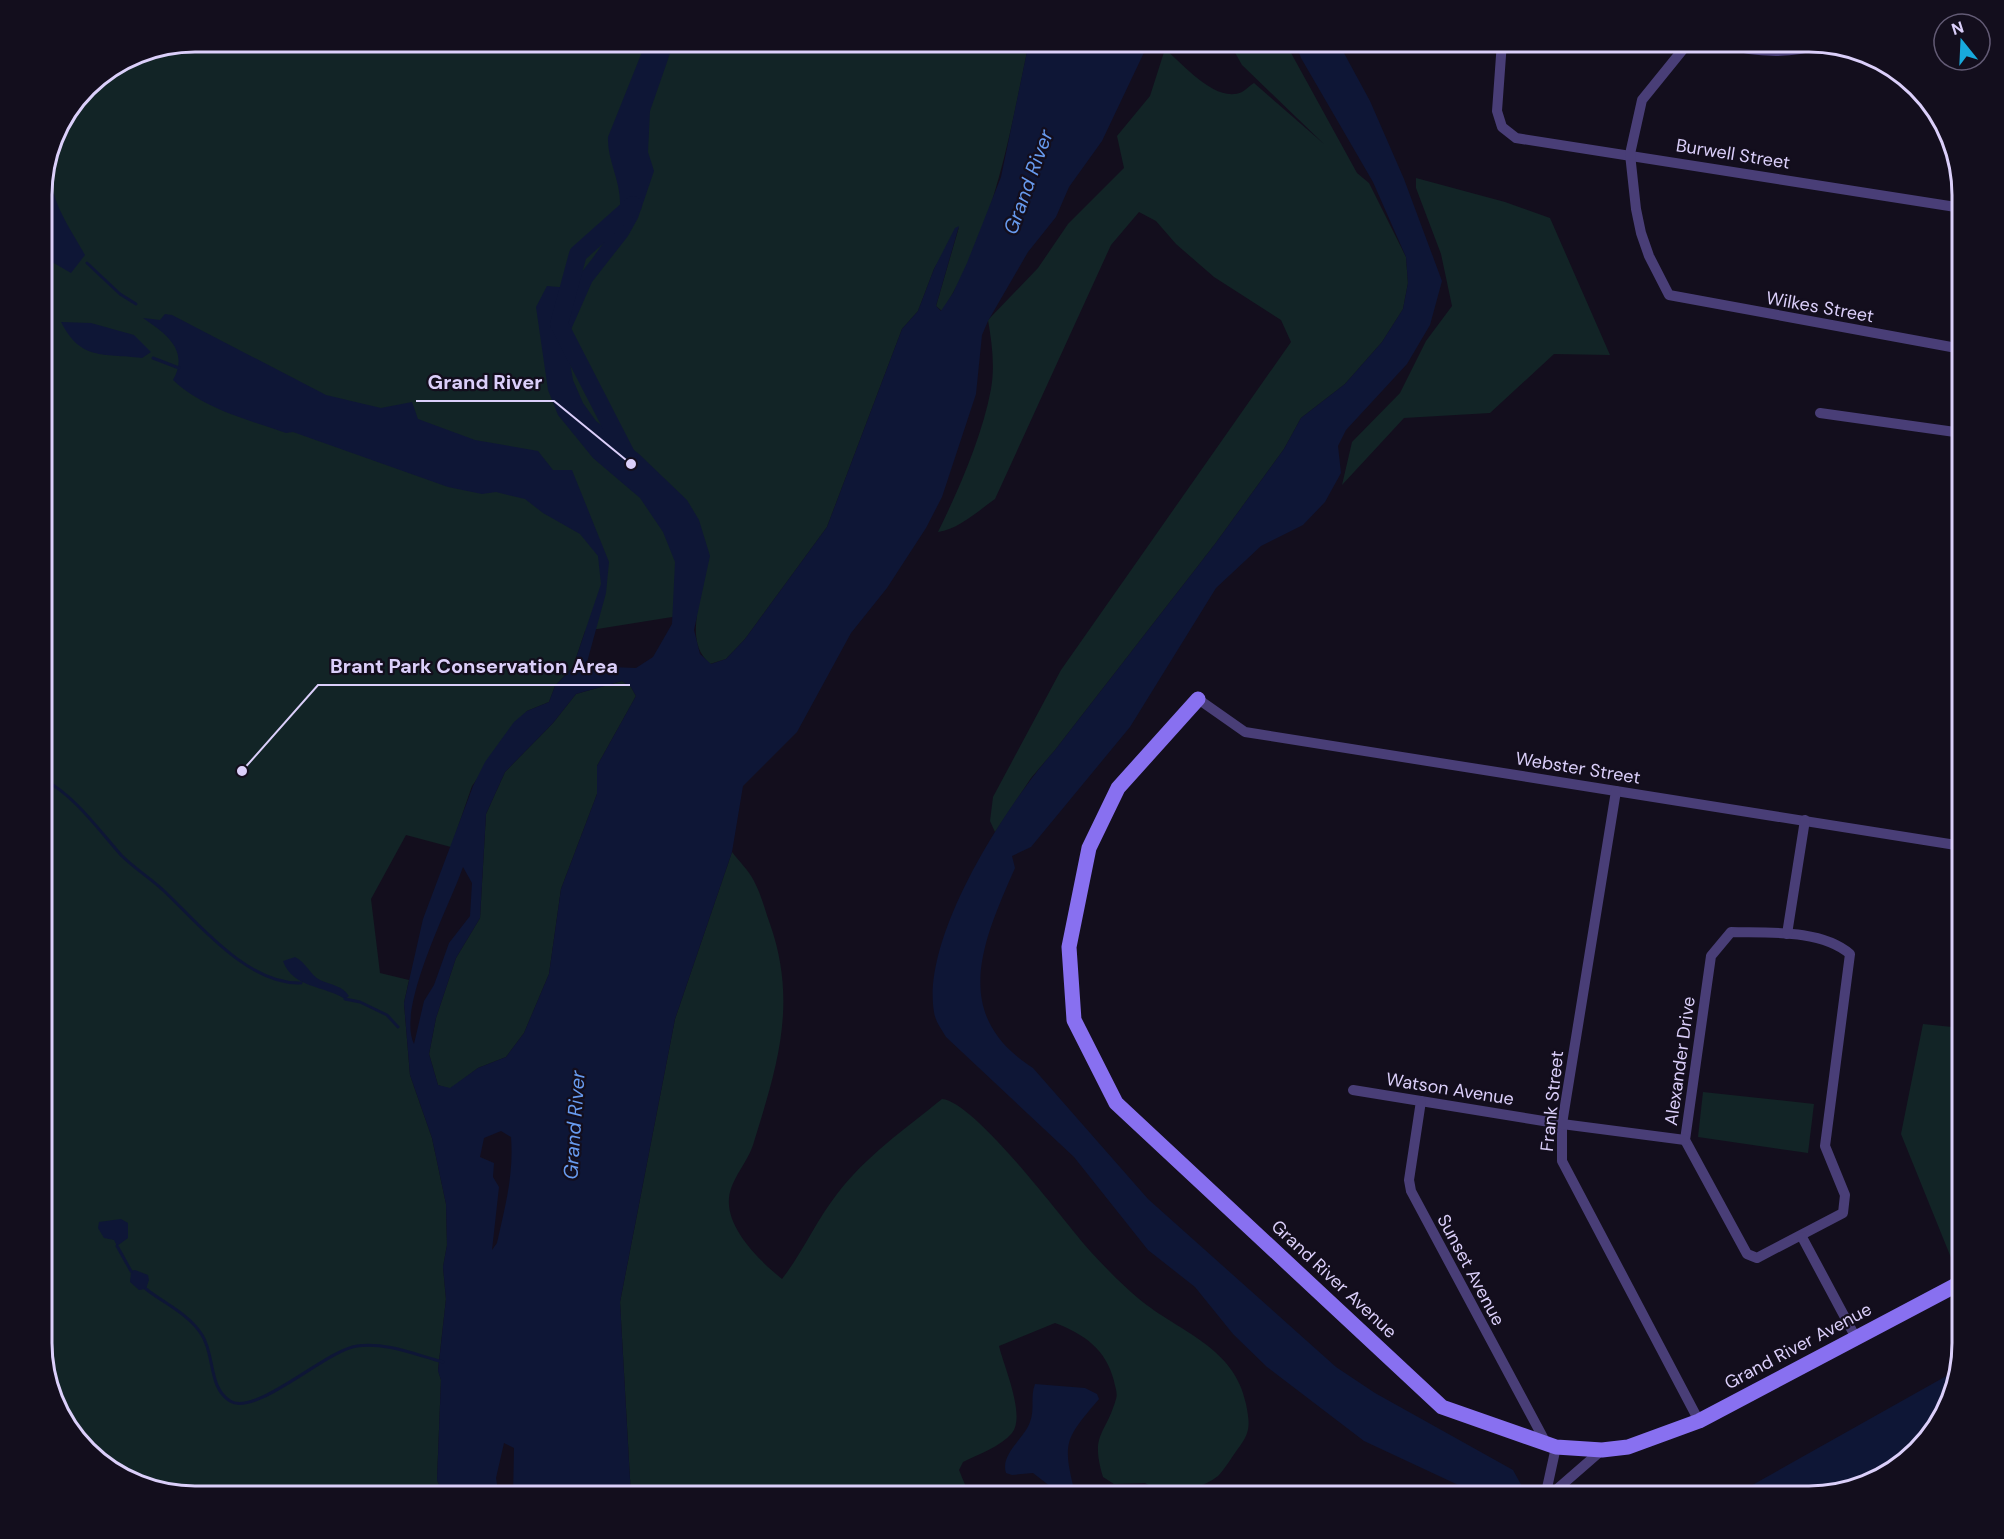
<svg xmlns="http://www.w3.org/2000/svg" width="2004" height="1539" font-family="'DM Sans',sans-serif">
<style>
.green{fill:#122426}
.water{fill:#0e1636;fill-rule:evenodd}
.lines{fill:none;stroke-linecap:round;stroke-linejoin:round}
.stream{stroke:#0e1636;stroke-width:3}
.river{stroke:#0e1636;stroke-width:18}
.street{stroke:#493e77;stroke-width:10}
.secondary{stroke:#8870f0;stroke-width:15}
.labels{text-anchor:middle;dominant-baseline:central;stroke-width:4.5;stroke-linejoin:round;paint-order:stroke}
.street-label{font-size:18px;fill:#dbcffa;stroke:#130e1d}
.water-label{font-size:20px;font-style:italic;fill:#689bef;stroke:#130e1d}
.rim{fill:none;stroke:#dbcffa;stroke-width:3}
.leader{fill:none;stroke:#dbcffa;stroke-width:2}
.callout-dot{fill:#dbcffa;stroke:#130e1d;stroke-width:2}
.callout-label{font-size:20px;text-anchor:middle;font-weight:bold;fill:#dbcffa;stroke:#130e1d;stroke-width:4.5;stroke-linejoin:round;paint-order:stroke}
</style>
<rect width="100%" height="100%" fill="#130e1d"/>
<g class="green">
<path d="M196,42h833c-19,92 -35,189 -87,269l-6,-5 23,-79 -25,42 -16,42 -16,18 -75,198 -82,112 -19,20 -16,5c-16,-15 -15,-30 -13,-51l-112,18 -12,36 -18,19 -6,16 -22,9 -55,75 -21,61 -45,-12 -35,64 9,74 29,7 -5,23 6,72 22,63 14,66 1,41 -4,22 3,32 -8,71 3,10 -4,100 5,11 -1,6h-245l-50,-8 -44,-24 -44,-54 -16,-58v-1167l16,-58 36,-48 43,-26z"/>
<path d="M1229,42h56l72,131 12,10 37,74 2,26 -5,26 -21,33 -37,42 -44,34 -17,31 -69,95 -160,206 -24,28 -36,54 -5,-11 3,-24 68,-127 230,-328 -10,-22 -67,-43 -38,-33 -20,-23 -17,-9 -28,33 -116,254c-17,12 -36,30 -57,33 21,-43 44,-95 53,-143 4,-23 1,-46 -3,-69l50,-52 30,-44 56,-56 -7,-32 33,-40 15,-47c18,15 51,55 77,43 4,-2 8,-7 12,-9l70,61 -82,-79z"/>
<path d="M1416,178l89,24 45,16 60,137 -56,-1 -64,59 -86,5 -62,67 10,-43 48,-49 26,-52 26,-35 -11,-52 -25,-66z"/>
<path d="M622,681l9,6 5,9 -39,70v28l-36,95 -12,85 -25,59 -18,24 -28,11 -28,21 -12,-4 -9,-31 7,-36 20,-60 24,-40 6,-104 19,-42 48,-49 23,-29z"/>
<path d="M732,852c7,9 17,19 22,29 7,13 11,29 16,43 28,80 7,143 -17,221 -6,18 -22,34 -24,53 -3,31 32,64 53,81 21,-27 34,-58 55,-85 29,-38 68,-65 105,-95 34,3 122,123 148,152 15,16 32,34 49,48 40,33 96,48 107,105 4,21 5,28 -9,46 -6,8 -12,19 -19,26 -13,11 -35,15 -51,19l-22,-12 -31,1 -11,-7c-13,-44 2,-40 13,-78 2,-6 -1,-12 -2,-18 -8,-32 -30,-47 -59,-58l-56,23c5,21 27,70 13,87 -12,14 -33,21 -49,29l-4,8 11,27h-339l-11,-195 55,-283z"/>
<path d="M1923,1024l39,4v240l-6,2 -55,-136z"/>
<path d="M1703,1092l111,12 -6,49 -110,-16z"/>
<path d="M1020,1486l9,11h-56z"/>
</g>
<g class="water">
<path d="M646,42h28l-24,69 -2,41 6,19 -16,47 -10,18 -36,46 -26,59 7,39 10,23 13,18 43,33 48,46 12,20 11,36 -16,74 6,24 11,10 15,-5 19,-20 82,-112 75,-198 16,-18 16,-42 21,-41 4,-2 -23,80 5,5 12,-18 14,-30 34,-86 28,-135h120l-47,99 -33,46 -13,30 -28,35 -40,69 -6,14 -6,59 -34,103 -16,31 -39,60 -36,45 -54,99 -54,54 -11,66 -57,167 -55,283 11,195h-118l1,-49 -10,-5 -8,35 3,19h-58l1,-6 -5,-11 4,-100 -3,-9 8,-72 -3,-32 4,-22 -1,-41 -14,-66 -22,-63 -6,-72 19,-84 50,-133 12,-24 29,-40 13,-11 22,-9 6,-16 18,-19 28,-83 -3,-28 -18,-22 -37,-21 -18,-14 -29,-7 -14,2 -34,-7 -155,-55 -7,1c-40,-14 -82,-24 -113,-53 17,-30 -8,-47 -30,-62l17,2 5,-6 7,1 154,80 55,13 31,-6 6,17 57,21 63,11 15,19h19l37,92 -3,31 -20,73 50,2 17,-11 19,-33 3,-62 -12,-30 -23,-34 -47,-40 -35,-43 -10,-25 -12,-83 11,-21 23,2c14,-21 50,-59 50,-83 1,-24 -13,-45 -12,-68zM622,681l9,6 5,9 -39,70v28l-36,95 -12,85 -25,59 -18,24 -28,11 -28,20 -12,-3 -9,-31 7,-36 20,-60 24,-40 6,-104 19,-42 48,-49 23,-29zM463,867l9,16 -2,33 -21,27 -15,42 -10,16 -10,43c-18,-36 36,-139 49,-177zM501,1131l10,6c3,37 -6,70 -14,106l-5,7 7,-63 -6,-10 1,-14 -14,-6 4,-19z"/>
<path d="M1295,42h43l32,59 34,78 38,102 -12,44 -23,39 -61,66 -8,16 3,27 -16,29 -22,23 -42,21 -45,42 -86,139 -99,120 -19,9 3,12c-33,75 -65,147 18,200l115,131 188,168 39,26 138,77 15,27h-44l-120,-56 -97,-74 -34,-33 -38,-47 -47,-37 -74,-93 -128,-120c-4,-7 -11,-16 -12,-25 -13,-75 72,-207 121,-262l160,-206 69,-95 17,-31 44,-34 37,-42 21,-33 5,-26 -2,-26 -33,-75 -72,-124z"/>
<path d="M53,145c9,15 -3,31 0,46 6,23 21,44 32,64l-14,18 -19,-11 -10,-14v-63z"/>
<path d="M61,322l30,1 43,12 17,17 -9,6c-40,-5 -61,3 -81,-36z"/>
<path d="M295,957c11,5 15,18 25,23 11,5 23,6 29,16l-4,3c-19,-13 -53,-11 -62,-38z"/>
<path d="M121,1219l7,4v15l-11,8 -3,-6 -10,-2 -6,-10 1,-6z"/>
<path d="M135,1270l13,5 1,5 -3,9 -7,1 -9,-8 1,-11z"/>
<path d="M1957,1370l-3,23 -24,44 -5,4 -92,50 -25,6h-77z"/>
<path d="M1035,1384l50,4 12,6 2,5c-34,40 -37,43 -24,94l-11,4 -31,-24 -21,2 -6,-2c-6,-19 18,-34 24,-51 5,-13 0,-25 5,-38z"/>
</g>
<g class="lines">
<g class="stream">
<path d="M87,263l33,31 16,10"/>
<path d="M153,358l26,10"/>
<path d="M43,779c32,17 54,49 78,76 13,13 29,23 42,35 35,33 85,95 138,93"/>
<path d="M345,999l15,3 27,13 11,12"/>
<path d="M117,1246l14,25"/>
<path d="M146,1289c19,15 43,25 56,46 13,20 6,52 28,66 26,16 96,-51 127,-55 29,-4 59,9 86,16"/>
</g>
<path class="river" d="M629,460l-70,-136 19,-70 55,-49"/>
<g class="street">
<path d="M1502,42l-5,69 5,16 14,11 446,70"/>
<path d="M1689,42l-47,58 -12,54 6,55 5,24 8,23 20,39 293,54"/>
<path d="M1718,42c34,10 69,13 102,2"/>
<path d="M1820,413l142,20"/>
<path d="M1198,699l47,33 717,114"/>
<path d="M1616,791l-54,333v37l137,260"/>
<path d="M1731,932c37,1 90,-3 119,22l-25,192 20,49 -2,18 -86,45 -10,-4 -62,-114 26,-184z"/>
<path d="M1787,934l18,-114"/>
<path d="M1353,1090l209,34 123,16"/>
<path d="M1421,1101l-12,79 2,11 135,252"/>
<path d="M1802,1237l54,101"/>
<path d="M1545,1497l11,-50"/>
<path d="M1548,1497l54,-47"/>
</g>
<path class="secondary" d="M1198,699l-80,89 -29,60 -20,99 5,73 42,83 326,304 114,40 46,3 26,-3 71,-26 263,-139"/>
</g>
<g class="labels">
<g class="street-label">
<text transform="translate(1733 154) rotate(9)">Burwell Street</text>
<text transform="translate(1820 307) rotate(10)">Wilkes Street</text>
<text transform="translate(1578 768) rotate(9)">Webster Street</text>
<text transform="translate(1680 1061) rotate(-82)">Alexander Drive</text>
<text transform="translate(1450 1089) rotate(9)">Watson Avenue</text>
<text transform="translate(1552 1101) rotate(-84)">Frank Street</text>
<text transform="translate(1471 1270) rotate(62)">Sunset Avenue</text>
<text transform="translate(1334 1279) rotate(43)">Grand River Avenue</text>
<text transform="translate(1798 1346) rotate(-28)">Grand River Avenue</text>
</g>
<g class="water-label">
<text transform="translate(1028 182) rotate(-70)">Grand River</text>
<text transform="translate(574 1125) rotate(-86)">Grand River</text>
</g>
</g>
<path d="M0 0H2004V1539H0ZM195 52H1809A143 143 0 0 1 1952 195V1343A143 143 0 0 1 1809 1486H195A143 143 0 0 1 52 1343V195A143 143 0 0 1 195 52Z" fill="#130e1d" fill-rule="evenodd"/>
<path class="rim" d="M195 52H1809A143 143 0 0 1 1952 195V1343A143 143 0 0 1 1809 1486H195A143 143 0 0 1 52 1343V195A143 143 0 0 1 195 52Z"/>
<path class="leader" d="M631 464L554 401H416M242 771L318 685H630"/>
<g class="callout-dot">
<circle cx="631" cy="464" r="6"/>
<circle cx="242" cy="771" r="6"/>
</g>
<g class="callout-label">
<text x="485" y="389">Grand River</text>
<text x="474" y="673">Brant Park Conservation Area</text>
</g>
<g transform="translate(1962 42) rotate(342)"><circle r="28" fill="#130e1d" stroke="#635b75" stroke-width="1.5"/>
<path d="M0-4.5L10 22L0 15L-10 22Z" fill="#18aadd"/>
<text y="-9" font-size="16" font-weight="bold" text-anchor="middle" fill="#dbcffa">N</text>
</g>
</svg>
